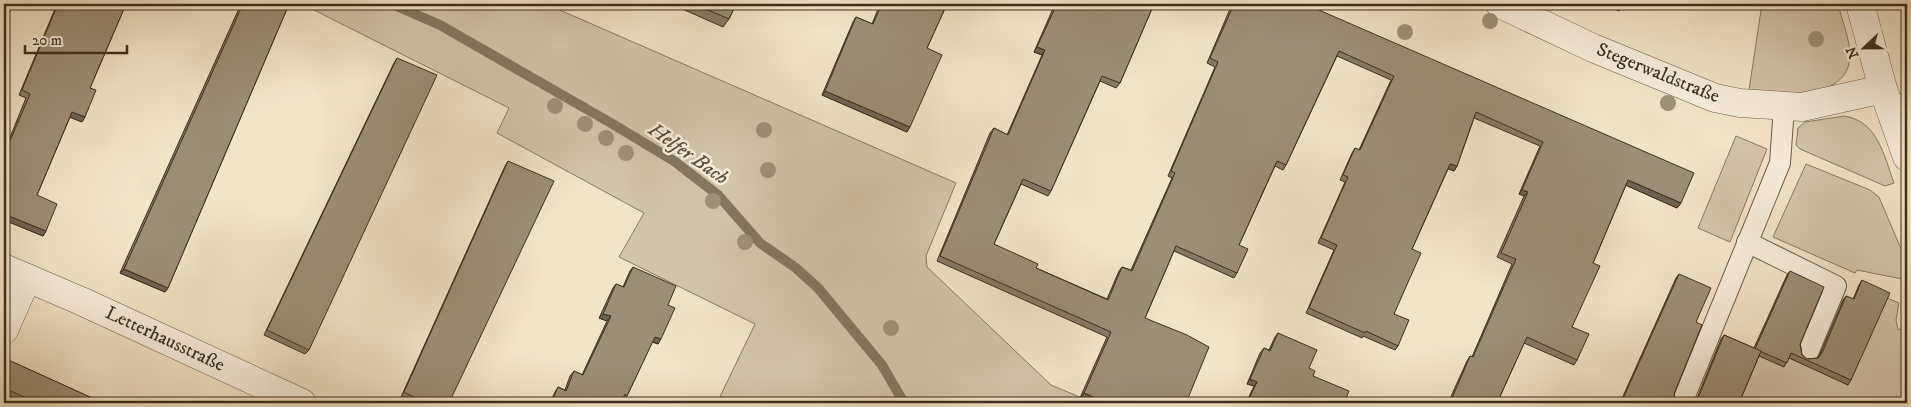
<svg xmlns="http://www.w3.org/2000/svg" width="1911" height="407" font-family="'IM FELL DW Pica',serif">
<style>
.green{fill:#d4c4aa;stroke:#897a63}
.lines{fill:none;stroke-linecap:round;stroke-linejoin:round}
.stream{stroke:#857660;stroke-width:10}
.service-casing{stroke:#6b5c47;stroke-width:22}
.minor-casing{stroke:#6b5c47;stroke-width:29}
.tertiary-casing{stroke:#6b5c47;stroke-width:29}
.service{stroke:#f7eddb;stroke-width:20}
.minor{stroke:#f7eddb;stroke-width:28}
.tertiary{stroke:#f7eddb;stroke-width:28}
.tree{fill:#a09078}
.wall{fill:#867965;stroke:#3e2f1c}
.shaded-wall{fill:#6d6352;stroke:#3e2f1c}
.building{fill:#9c8d75;stroke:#3e2f1c}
.labels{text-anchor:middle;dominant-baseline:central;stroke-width:5;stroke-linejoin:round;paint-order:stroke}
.street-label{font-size:19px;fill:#3e2f1c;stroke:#f7eddb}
.water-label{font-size:20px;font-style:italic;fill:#5c4d38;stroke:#f7eddb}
</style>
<rect width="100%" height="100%" fill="#f3e3c7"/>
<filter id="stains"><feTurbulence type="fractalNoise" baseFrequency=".004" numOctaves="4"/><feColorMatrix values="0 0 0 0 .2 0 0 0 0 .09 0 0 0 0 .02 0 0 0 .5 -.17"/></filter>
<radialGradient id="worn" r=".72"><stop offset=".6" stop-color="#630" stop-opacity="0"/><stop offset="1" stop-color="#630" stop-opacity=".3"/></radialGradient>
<g class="green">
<path d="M302,4h244l410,179 -30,73 1,11 124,118 43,18h-377l38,-79 -136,-67 25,-44 -147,-80 12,-25z"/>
<path d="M1762,4h76c4,16 12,36 12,52 -2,47 -71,37 -101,34z"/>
<path d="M1844,116c34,5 40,40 50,67l-9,3 -85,-37 -4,-4 2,-17 7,-6z"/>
<path d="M1736,136l31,13 -37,93 -32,-14z"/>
<path d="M1806,164l64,26 9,7 28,66v17l-50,-10 -2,3 -82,-36z"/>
<path d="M1887,298l12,5 -3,17 2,10 9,-4v77h-170l21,-47 31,1 59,28z"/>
</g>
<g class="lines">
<path class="stream" d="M392,4l48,21 171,98 63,38 44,34 42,48 36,25 22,20 64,77 22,38"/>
<g class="service-casing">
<g id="service">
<path d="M1890,109l17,-6"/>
<path d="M1747,242l89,44 -28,67"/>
<path d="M1682,403l98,-240 4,-56"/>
</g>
</g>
<g class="minor-casing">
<g id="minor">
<path d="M1500,4l93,44 122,50 25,5 62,4 81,-18"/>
<path d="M4,268l77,33 221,102"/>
<path d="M4,330l23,-52"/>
</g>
</g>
<g class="tertiary-casing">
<path id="tertiary" d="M1860,4l23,85 24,68"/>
</g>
<use href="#service" class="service"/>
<use href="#minor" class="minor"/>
<use href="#tertiary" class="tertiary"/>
</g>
<g class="tree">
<circle cx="1490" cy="21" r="8"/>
<circle cx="1405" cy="32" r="8"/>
<circle cx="1816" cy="39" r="8"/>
<circle cx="1668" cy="103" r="8"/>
<circle cx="555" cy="106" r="8"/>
<circle cx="585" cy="124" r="8"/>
<circle cx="764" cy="130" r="8"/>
<circle cx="606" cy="138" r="8"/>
<circle cx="626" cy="153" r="8"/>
<circle cx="768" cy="170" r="8"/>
<circle cx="713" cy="201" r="8"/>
<circle cx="745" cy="242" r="8"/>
<circle cx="891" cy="328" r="8"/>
</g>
<g class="wall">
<path d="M57,4h69l-36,84 -5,29 -3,5 -12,-5 -33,78 9,36 -3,5 -39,-16v-68l22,-54 -7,-3z"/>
<path d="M241,4h48l-121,284 -3,4 -45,-19z"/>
<path d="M682,4h54l-7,15 -6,8 -43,-19z"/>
<path d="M880,4h67l-20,44 -20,84 -85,-37 31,-73 3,-5 16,7z"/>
<path d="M1055,4h99l-34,79 -4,5 -16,-7 -49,110 -3,5 -27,-12 -27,60 42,24 71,31 12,-28 3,-4 9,3 41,-92 -4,-2 47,-109 -8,-4 23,-54 -11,-5h86l376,199 -4,5 -51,-23 -33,78 -21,64 5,33 -3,5 -50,-22 -27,60h-49l19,-42 3,-5 2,1 40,-93 -15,-7 27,-61 -5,-2 21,-48 -66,-28 -17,48 -3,5 -6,-2 -36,80 -18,65 4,32 -3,4 -32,-14 -1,2 -56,-25 28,-63 -16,-7 27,-61 -5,-2 12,-27 3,-5 4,2 32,-70 -54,-24 -51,109 -3,5 -8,-4 -36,79 -2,28 -3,5 -60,-27 -29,67 41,85h-94l-12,-5 27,-61 -170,-76 53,-128 4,-5 13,7 35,-80 -8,-3z"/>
<path d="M1603,4h21l-5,7z"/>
<path d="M397,58l-88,292 -4,4 -41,-19 130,-272z"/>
<path d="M508,161l-59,242h-35l-13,-6 104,-231z"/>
<path d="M633,267l35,38 -10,39 -6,-2 -25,54 -3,4h-1l-2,3h-71l5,-11 3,-5 7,3 5,-14 4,-5 8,4 25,-54 -8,-3 14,-30 3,-4 7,3 7,-16z"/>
<path d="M1790,271l12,84 5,4 11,-1 1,-2 24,-56 3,-4 7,3 6,-14 3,-5 -11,100 -3,5 -59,-27 -5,9 -25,-11 -20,47h-44l26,-64 3,-4 30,13 33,-73z"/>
<path d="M1679,274l17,48 -22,72 2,9h-56l56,-125z"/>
<path d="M1278,333l31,35 4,8 31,27h-98l8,-17 -7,-2 13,-31 4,-5 5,2 6,-13z"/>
<path d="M4,358l99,45h-78l-21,-9z"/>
</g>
<g class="shaded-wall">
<path d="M1037,47l8,3 -3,5 -8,-3z"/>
<path d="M825,91l85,36 -3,5 -85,-37z"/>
<path d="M72,112l13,5 -3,5 -13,-5z"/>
<path d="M1450,164l7,2 -3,5 -7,-3z"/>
<path d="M1628,180l53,23 -4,5 -52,-23z"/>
<path d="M1522,190l6,2 -4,4 -5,-2z"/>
<path d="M4,214l42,17 -3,5 -39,-16z"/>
<path d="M124,269l44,19 -3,4 -45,-19z"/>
<path d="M603,314l8,2 -4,5 -8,-3z"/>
<path d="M655,337l6,2 -3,5 -7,-3z"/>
<path d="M1250,379l7,3 -3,4 -7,-2z"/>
<path d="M1084,393l23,10h-15l-12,-5z"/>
</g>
<g class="building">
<path d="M58,4h68l-36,84 6,2 -11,27 -13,-5 -35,83 20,9 -11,27 -42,-17v-59l26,-61 -8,-4z"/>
<path d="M243,4h46l-121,284 -44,-19z"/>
<path d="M694,4h42l-7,15z"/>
<path d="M882,4h65l-20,44 15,7 -32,72 -85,-36 31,-74 17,7z"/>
<path d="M1057,4h97l-34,79 -18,-7 -51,115 -28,-12 -29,65 44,20 -2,4 72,32 14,-33 10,4 43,-98 -4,-2 47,-109 -8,-4 24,-54h-1h72l389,169 -13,30 -53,-23 -35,83 7,3 -28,61 17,7 -12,26 -50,-23 -30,66h-47l20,-47 3,1 43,-98 -15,-6 27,-61 -6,-2 21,-48 -67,-30 -19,54 -7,-2 -38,85 9,4 -27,61 15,6 -11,26 -32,-15 -1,2 -56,-25 28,-63 -16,-7 27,-61 -5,-2 12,-27 5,2 34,-74 -55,-25 -53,114 -9,-4 -38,84 9,4 -11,24 -61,-27 -31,72 42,17 22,12 -23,56h-79l-23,-10 27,-61 -171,-76 54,-128 14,7 37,-85 -8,-3z"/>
<path d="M1617,4h7l-1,2z"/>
<path d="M397,58l40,17 -128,275 -42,-20z"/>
<path d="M508,161l46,20 -105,222h-23l-22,-11z"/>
<path d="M633,267l43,19 -8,19 7,3 -14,31 -6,-2 -28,59 -2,-2 -4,9h-70l7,-16 8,4 8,-20 9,4 28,-59 -8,-2 13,-30 8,3z"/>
<path d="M1790,271l34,16 -24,57 2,11 5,4 11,-1 4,-5 24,-57 8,3 8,-19 28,13 -39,87 -60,-27 -4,10 -32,-14z"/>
<path d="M1679,274l32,14 -15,34 6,3 -28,69 2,9h-55z"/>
<path d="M1278,333l39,17 -8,18 6,3 -2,5 36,15 -5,12h-97l10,-21 -7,-3 14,-31 6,3z"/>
<path d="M1724,335l37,16 -22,52h-43z"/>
<path d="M4,358l99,45h-65l-34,-15z"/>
</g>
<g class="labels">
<g class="street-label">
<text transform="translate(1658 73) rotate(22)">Stegerwaldstraße</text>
<text transform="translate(165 339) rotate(25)">Letterhausstraße</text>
</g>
<g class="water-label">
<text transform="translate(688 154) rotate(35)">Helfer Bach</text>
</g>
</g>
<rect width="1911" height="407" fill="none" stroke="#f3e3c7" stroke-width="20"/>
<rect x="5" y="5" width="1901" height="397" fill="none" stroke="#3e2f1c" stroke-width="2.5"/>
<rect x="10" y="10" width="1891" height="387" fill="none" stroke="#3e2f1c"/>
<g transform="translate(1864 48) rotate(248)" stroke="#f7eddb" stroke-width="4" paint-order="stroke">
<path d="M0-4L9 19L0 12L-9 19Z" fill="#3e2f1c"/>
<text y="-8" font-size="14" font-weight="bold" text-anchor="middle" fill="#3e2f1c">N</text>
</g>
<path d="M25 45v8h102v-8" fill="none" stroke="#3e2f1c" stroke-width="2.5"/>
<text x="32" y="45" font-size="15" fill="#3e2f1c" stroke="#f7eddb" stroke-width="4" paint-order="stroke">20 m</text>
<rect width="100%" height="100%" filter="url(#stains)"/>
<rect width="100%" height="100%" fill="url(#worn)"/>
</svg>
